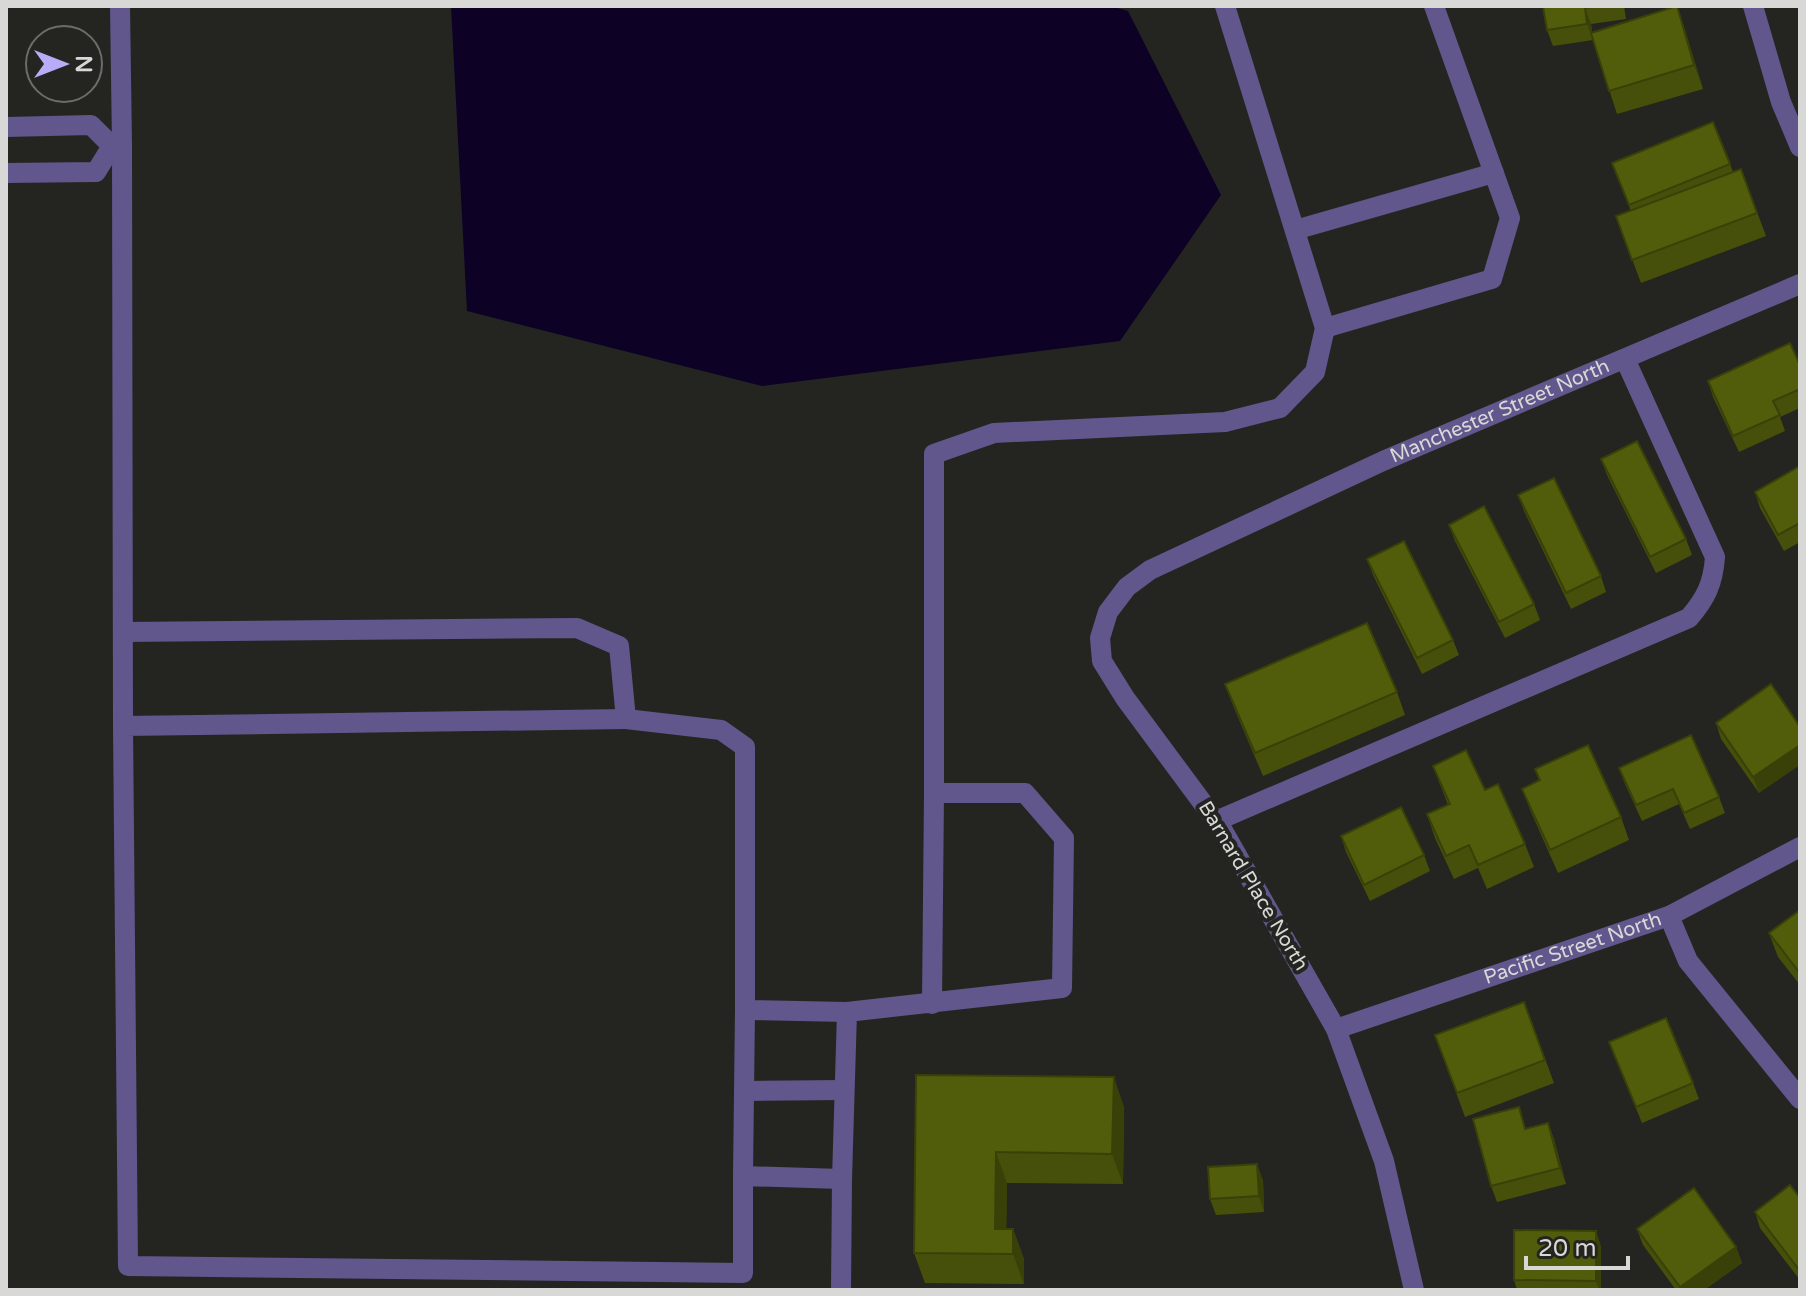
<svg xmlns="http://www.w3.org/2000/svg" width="1806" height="1296" font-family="'Varela Round',sans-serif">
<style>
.water{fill:#0d0126}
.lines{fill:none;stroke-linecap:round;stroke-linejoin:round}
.service{stroke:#61578c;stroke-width:20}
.minor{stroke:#61578c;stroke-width:20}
.wall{fill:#47500a}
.shaded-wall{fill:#394108}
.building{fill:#525d0c;stroke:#394108;stroke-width:2}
.labels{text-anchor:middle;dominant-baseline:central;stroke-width:8;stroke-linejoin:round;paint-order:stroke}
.street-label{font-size:20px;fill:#d8d9d6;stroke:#242520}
</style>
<rect width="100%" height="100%" fill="#242520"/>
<path class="water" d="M451,6h659l18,5 93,184 -101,146 -358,45 -295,-75z"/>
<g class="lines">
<g class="service">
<path d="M120,6l2,139"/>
<path d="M6,127l85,-2 21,21 -16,26 -90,1"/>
<path d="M112,146l10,-1 1,581"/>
<path d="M1295,230l199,-57"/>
<path d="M1325,328l167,-49 18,-61 -76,-212"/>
<path d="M123,632l454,-4 42,18 7,73 95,11 24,17v263l102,2"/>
<path d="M626,719l-503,7 5,540 615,7v-97l99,3 -1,111"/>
<path d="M934,793v-339l60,-21 231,-11 55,-14 35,-36 10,-44 -100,-322"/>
<path d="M1216,821l473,-203c17,-20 24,-34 26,-61l-90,-198"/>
<path d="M744,1091l99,-1"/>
<path d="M743,1176l2,-166"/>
<path d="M842,1179l5,-167 215,-24 2,-150 -39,-45h-91l-2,211"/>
</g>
<g class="minor">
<path d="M1753,6l28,96 19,45"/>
<path d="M1669,916l19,45 112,138"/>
<path id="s1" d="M1336,1029l333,-113 131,-69"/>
<path id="s2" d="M1414,1290l-30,-129 -48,-132 -114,-200 -97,-131 -23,-37 -2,-23 8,-26 19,-25 23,-17 233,-109 417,-177"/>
</g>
</g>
<g class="wall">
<path d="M1548,6h76l2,13 -35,5 1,8 85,-26 8,24 18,59 -86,25 -24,-74 -40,6 -6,-16z"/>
<path d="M1713,122l20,50 8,-3 25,67 -125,47 -25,-67 15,-5 -19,-48z"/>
<path d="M1800,365v43l-20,9 5,14 -46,21 -26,-55 -5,-16z"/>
<path d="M1601,459l85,80 6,16 -36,18 -49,-98z"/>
<path d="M1800,466v76l-16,9 -24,-43 -5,-16z"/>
<path d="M1518,495l83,81 5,16 -35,17 -47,-98z"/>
<path d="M1449,525l85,79 6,16 -35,18 -50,-97z"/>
<path d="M1367,559l86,81 6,15 -37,19 -49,-99z"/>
<path d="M1225,684l172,8 8,23 -142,61 -29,-68z"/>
<path d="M1716,723l84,4 -41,66 -38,-54z"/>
<path d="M1433,766l52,24 40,54 9,23 -47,22 -9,-21 -24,11 -19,-41 -8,-24 21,-9z"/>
<path d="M1619,768l100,29 6,16 -35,16 -11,-25 -37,17 -17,-37z"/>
<path d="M1535,769l86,48 8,23 -71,33 -27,-61 -9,-23 17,-8z"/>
<path d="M1341,836l83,19 6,16 -60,30 -24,-49z"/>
<path d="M1800,910v75l-22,-28 -9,-24z"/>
<path d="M1524,1002l30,81 -89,34 -30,-82z"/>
<path d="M1609,1042l84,41 6,16 -57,24z"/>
<path d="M916,1075l208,32 -1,77 -116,-1 -1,46h7l11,30v25l-99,-1 -11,-30z"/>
<path d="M1548,1123l6,16 12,45 -69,18 -6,-16 35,-57z"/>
<path d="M1263,1180l1,32 -48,3 -6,-16z"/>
<path d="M1800,1198v82l-40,-52 -5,-16z"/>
<path d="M1637,1229l99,18 6,16 -38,27h-28l-33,-45z"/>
<path d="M1596,1231l5,16v43h-84l-3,-10z"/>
</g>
<g class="shaded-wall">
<path d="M1677,6l8,24 18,59 -9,-24z"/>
<path d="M1585,8l6,16 2,16 -6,-16z"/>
<path d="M1800,745v20l-41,28 -6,-16z"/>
<path d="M1114,1077l10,30 -1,77 -11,-30z"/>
<path d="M1548,1123l6,16 12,45 -6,-16z"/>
<path d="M996,1152l11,31 -1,71 -11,-25z"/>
<path d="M1257,1164l6,16 1,32 -5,-16z"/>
<path d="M1013,1229l11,30v25l-11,-30z"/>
<path d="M1596,1231l5,16v43h-2l-3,-9z"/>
<path d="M1736,1247l6,16 -38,27h-23l-1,-3z"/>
</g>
<g class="building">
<path d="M1548,6h51l-14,2 2,16 -40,6 -4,-23z"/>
<path d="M1677,6l17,59 -85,26 -18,-58z"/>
<path d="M1713,122l17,42 -101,41 -17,-42z"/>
<path d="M1741,169l16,44 -125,47 -16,-44z"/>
<path d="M1790,343l10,22v24l-27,12 7,14 -47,21 -25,-55z"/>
<path d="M1637,441l49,98 -36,18 -49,-98z"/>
<path d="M1800,466v57l-22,12 -23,-43z"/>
<path d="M1554,478l47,98 -35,17 -48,-98z"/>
<path d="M1484,506l50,98 -35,18 -50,-97z"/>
<path d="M1404,541l49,99 -36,18 -50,-99z"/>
<path d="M1367,623l30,69 -142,61 -30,-69z"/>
<path d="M1771,684l29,43v18l-47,32 -37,-54z"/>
<path d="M1691,735l28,62 -35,16 -11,-24 -37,16 -17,-37z"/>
<path d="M1588,745l33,72 -71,33 -28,-61 18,-9 -5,-11z"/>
<path d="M1466,750l19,40 13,-6 27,60 -47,21 -9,-20 -23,11 -19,-42 23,-10 -17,-38z"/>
<path d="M1401,807l23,48 -60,30 -23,-49z"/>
<path d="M1800,910v62h-1l-30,-39z"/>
<path d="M1524,1002l21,58 -88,33 -22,-58z"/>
<path d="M1666,1018l27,65 -57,24 -27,-65z"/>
<path d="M916,1075l198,2 -2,77 -116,-2 -1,77h18v25l-99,-1z"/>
<path d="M1519,1107l6,22 23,-6 12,45 -69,18 -18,-67z"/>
<path d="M1257,1164l2,32 -49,3 -2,-32z"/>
<path d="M1790,1185l10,13v73l-45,-59z"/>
<path d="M1694,1188l42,59 -56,40 -43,-58z"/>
<path d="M1514,1230l82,1v50l-82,-1z"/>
</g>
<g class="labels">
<g class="street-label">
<text stroke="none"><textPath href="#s2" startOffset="1204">Manchester Street North</textPath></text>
<text transform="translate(1253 886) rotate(59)">Barnard Place North</text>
<text stroke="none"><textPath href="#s1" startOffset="250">Pacific Street North</textPath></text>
</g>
</g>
<rect width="1806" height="1296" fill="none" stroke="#d8d9d6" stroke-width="16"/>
<g transform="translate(64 64) rotate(90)"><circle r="38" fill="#242520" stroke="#6c6d69" stroke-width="2"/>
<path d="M0-6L14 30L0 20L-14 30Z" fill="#b8abf7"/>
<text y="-12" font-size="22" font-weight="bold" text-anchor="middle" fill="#d8d9d6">N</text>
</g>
<path d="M1526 1256v12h102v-12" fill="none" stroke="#d8d9d6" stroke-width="4"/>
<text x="1538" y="1256" font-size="24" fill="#d8d9d6" stroke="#242520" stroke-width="6" paint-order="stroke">20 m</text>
</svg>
